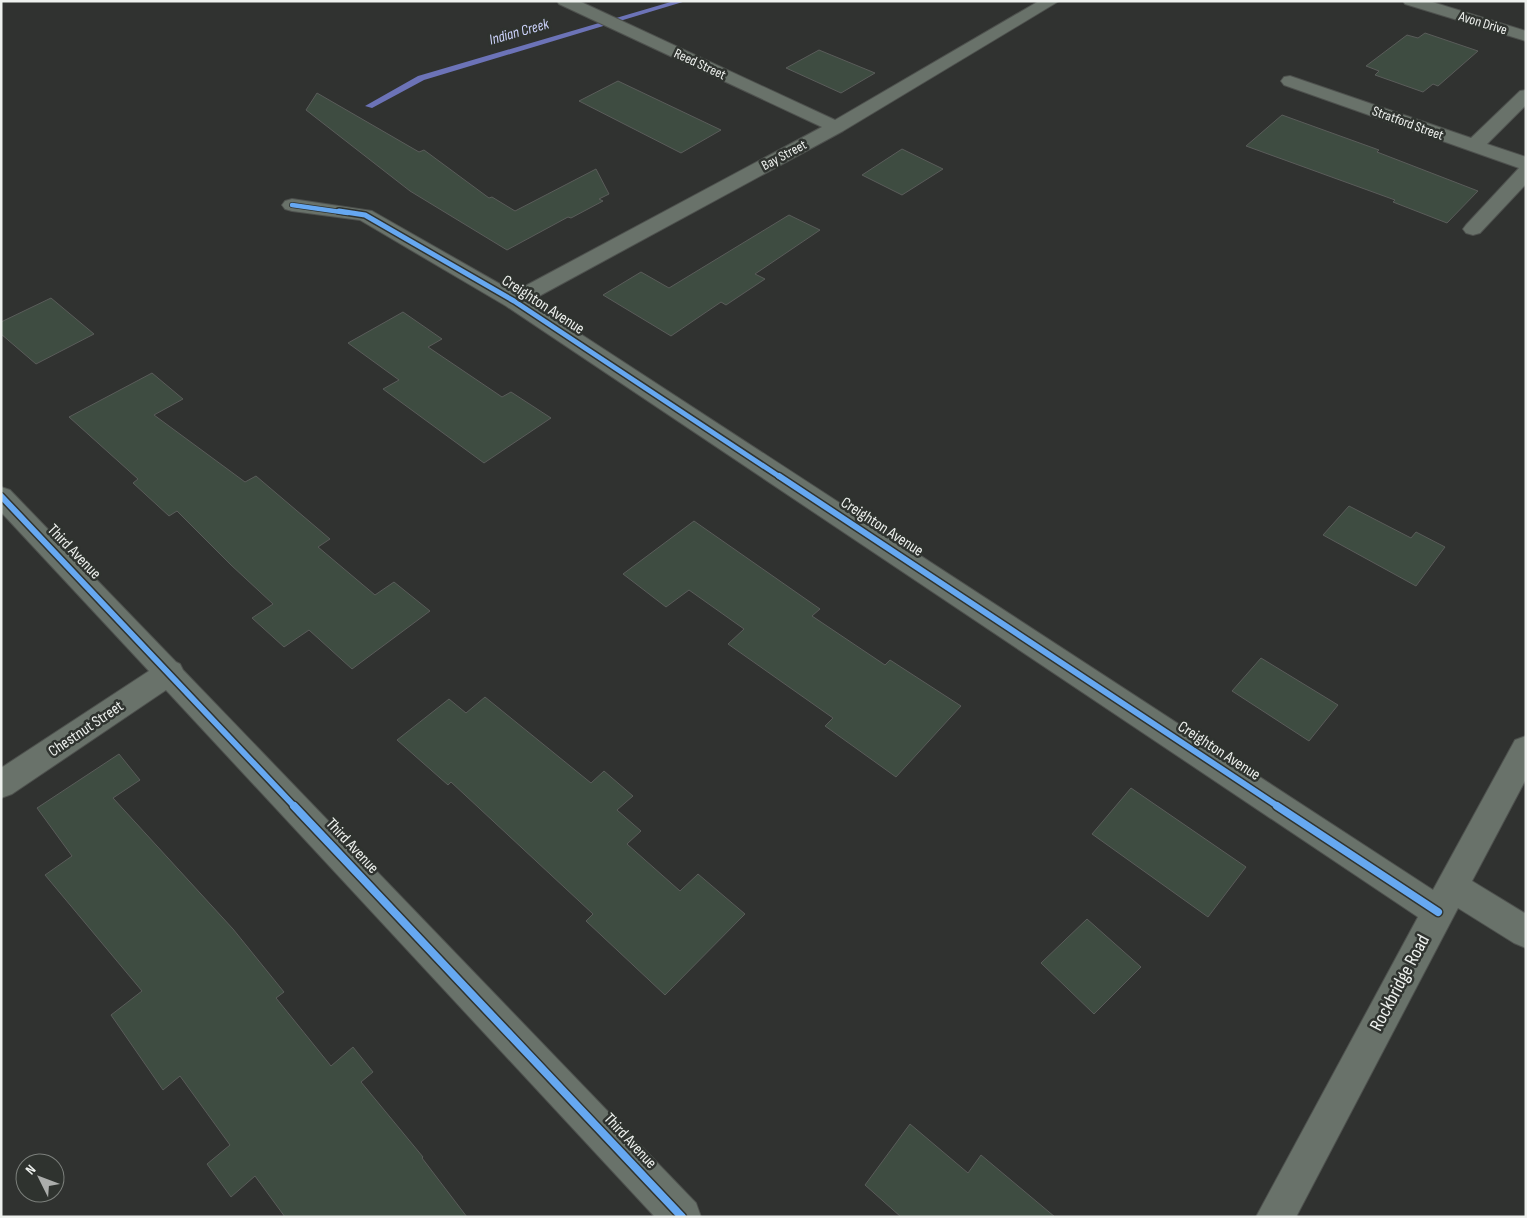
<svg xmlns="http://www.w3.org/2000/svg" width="1527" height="1218" font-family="'Sofia Sans Condensed',sans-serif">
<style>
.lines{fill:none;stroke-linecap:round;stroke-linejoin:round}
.stream{fill:#6c73b7;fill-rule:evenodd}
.building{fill:#3e4c41;stroke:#5a5c5a}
.minor-casing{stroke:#4e514e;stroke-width:2}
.minor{fill:#69726a;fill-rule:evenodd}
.cycleway-far3-casing{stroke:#2f332f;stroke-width:6}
.cycleway-far2-casing{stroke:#2f332f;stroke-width:8}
.cycleway-far1-casing{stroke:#2f332f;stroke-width:9}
.cycleway-casing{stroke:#2f332f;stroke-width:11}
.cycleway-far3{stroke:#66a8f1;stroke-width:4.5}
.cycleway-far2{stroke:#66a8f1;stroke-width:5}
.cycleway-far1{stroke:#66a8f1;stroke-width:6}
.cycleway{stroke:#66a8f1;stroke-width:8}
.labels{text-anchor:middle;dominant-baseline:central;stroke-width:5;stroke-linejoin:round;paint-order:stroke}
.far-street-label{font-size:14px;fill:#eef1ee;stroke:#2f332f}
.far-water-label{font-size:15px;font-style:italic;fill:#cdd3fc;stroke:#2f332f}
.street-label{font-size:16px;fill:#eef1ee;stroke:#2f332f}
.near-street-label{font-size:19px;fill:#eef1ee;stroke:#2f332f}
</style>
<rect width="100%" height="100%" fill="#303230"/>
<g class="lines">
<path class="stream" d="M674,1h12l-262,79 -52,28 -7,-2 53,-30z"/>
</g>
<g class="building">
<path d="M1425,33l53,18 -40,35 -5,-2 -10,8 -48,-17 4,-4 -13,-5 41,-31 11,3z"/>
<path d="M819,50l56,23 -34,20 -55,-25z"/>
<path d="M618,81l103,49 -40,23 -102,-52z"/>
<path d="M317,93l102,59 5,-2 65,48 3,-1 23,14 81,-42 13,25 -10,5 4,2 -32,17 -3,-1 -61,33 -97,-59 -104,-81z"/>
<path d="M1282,115l97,35 -2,2 101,39 -31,32 -54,-21 2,-2 -149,-54z"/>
<path d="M902,149l41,20 -41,26 -40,-20z"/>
<path d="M789,215l31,15 -65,44 10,5 -39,26 -5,-3 -50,34 -68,-41 38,-23 28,16z"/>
<path d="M51,298l43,36 -58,30 -35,-30v-12z"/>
<path d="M403,312l39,27 -14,8 74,50 9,-5 40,26 -67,45 -101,-74 16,-9 -51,-37z"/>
<path d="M152,373l31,26 -29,16 91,67 11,-6 74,63 -12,8 57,48 19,-13 36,29 -78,58 -43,-39 -25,17 -32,-29 21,-14 -42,-39 -54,-54 -8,5 -36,-33 5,-4 -69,-62z"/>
<path d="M1349,506l62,32 5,-6 29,15 -29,39 -93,-51z"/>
<path d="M694,521l126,88 -8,7 73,49 5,-5 71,46 -65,71 -71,-51 8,-8 -105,-74 16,-15 -55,-39 -23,17 -43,-33z"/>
<path d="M1261,658l77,47 -29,36 -77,-50z"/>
<path d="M485,697l106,86 13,-12 29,25 -16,14 24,21 -14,13 53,47 18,-17 47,40 -80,81 -79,-74 7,-7 -142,-132 -3,3 -51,-45 52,-41 17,14z"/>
<path d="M119,754l21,26 -27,18 120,131 51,63 -8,6 55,68 22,-19 20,25 -12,10 62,75 -1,1 45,59h-182l-30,-41 -24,21 -24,-33 23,-19 -50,-69 -17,14 -52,-75 31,-24 -97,-116 27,-19 -35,-48z"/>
<path d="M1131,788l115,79 -38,50 -116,-83z"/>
<path d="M1087,919l54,48 -47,47 -53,-51z"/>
<path d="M910,1124l58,49 13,-18 74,62h-154l-36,-32z"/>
</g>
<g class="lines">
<g class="minor-casing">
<g id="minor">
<path d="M557,1h22l256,119 204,-119h20l-216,130 -313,170 903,589 82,-150 11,-4v43l-54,102 54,33v34l-12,-5 -56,-35 -162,309h-40l162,-300 -912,-611 -146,-86 -68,-9 -7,-2 -3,-4 3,-4 7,-2 80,12 142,81 308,-165 -263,-123z"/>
<path d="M1403,1h26l97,30v10l-121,-37z"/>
<path d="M1290,76l181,62 49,-47 6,-1v15l-39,39 39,13v27l-46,49 -7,2 -7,-2 -3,-4 3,-4 53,-57 -235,-83 -3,-4 3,-4z"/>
<path d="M1,487l9,3 166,172 4,2 3,6 513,533 5,14h-46l-489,-527 -154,104 -11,4v-30l148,-97 -148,-159z"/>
</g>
</g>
<use href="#minor" class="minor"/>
<g class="cycleway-far3-casing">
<path id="cycleway-far3" d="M292,205l56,8"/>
</g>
<g class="cycleway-far2-casing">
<path id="cycleway-far2" d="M339,211l26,4 149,86 266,176"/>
</g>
<g class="cycleway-far1-casing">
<g id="cycleway-far1">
<path d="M779,476l500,331"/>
<path d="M1,496l294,311"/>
</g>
</g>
<g class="cycleway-casing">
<g id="cycleway">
<path d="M294,806l388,411"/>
<path d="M1277,806l161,106"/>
</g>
</g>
<use href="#cycleway-far3" class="cycleway-far3"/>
<use href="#cycleway-far2" class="cycleway-far2"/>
<use href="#cycleway-far1" class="cycleway-far1"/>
<use href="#cycleway" class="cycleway"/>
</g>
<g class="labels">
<g class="far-street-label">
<text transform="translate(1483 23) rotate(17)">Avon Drive</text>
<text transform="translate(700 64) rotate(25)">Reed Street</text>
<text transform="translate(1408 123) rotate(20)">Stratford Street</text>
<text transform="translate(784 155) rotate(-28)">Bay Street</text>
</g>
<g class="far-water-label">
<text transform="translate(519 32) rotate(-16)">Indian Creek</text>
</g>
<g class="street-label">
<text transform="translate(543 305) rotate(33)">Creighton Avenue</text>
<text transform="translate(882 527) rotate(33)">Creighton Avenue</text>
<text transform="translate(74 552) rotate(46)">Third Avenue</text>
<text transform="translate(86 729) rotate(-34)">Chestnut Street</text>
<text transform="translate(1219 751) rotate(33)">Creighton Avenue</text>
<text transform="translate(352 846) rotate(47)">Third Avenue</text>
<text transform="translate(630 1141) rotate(47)">Third Avenue</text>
</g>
<g class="near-street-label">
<text transform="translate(1400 983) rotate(-62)">Rockbridge Road</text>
</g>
</g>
<rect width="1527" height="1218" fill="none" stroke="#eef1ee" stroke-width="5"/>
<g transform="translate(40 1178) rotate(312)"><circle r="24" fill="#2f332f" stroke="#7b7f7b"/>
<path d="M0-4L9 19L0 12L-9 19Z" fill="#acaeac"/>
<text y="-8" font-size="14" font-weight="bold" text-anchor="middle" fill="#eef1ee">N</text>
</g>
</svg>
